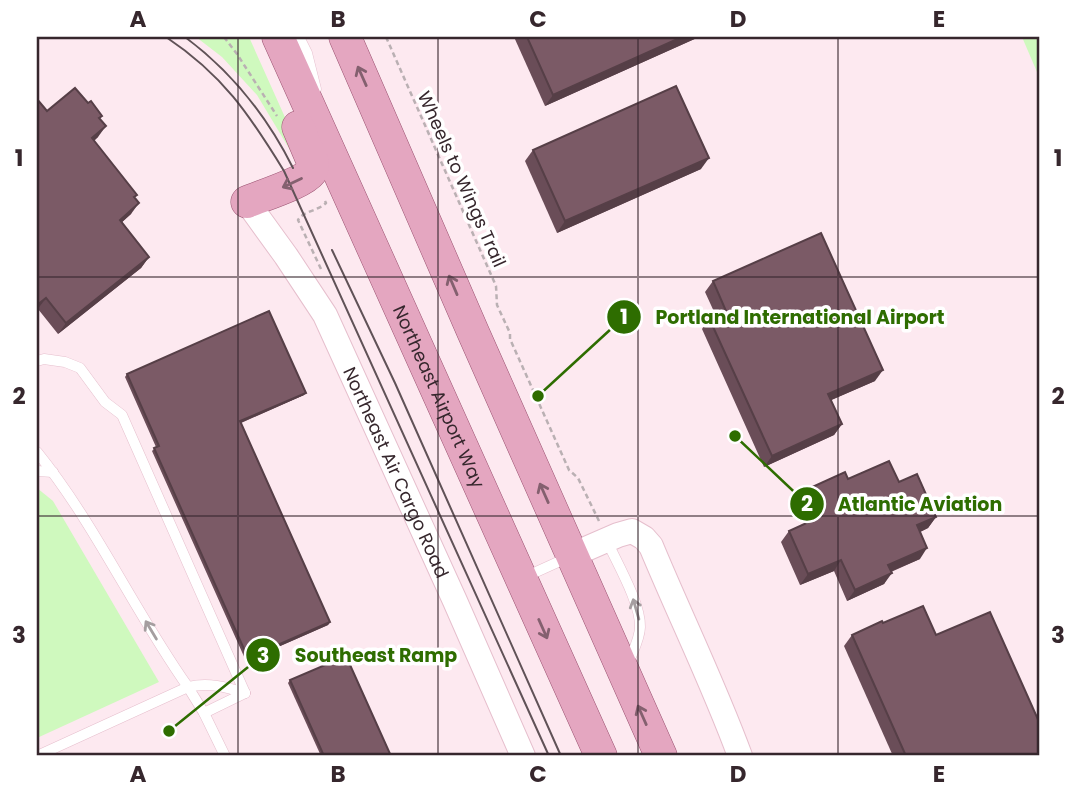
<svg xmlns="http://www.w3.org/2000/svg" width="1077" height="793" font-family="Poppins,sans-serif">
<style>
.built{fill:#fde9f0}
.green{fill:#cff9be}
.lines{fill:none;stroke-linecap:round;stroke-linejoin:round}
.service-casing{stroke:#e6bfcd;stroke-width:11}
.tertiary-casing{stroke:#e6bfcd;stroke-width:26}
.primary-casing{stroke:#9b5371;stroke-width:33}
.path{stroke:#bab0b3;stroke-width:2.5;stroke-dasharray:5 3.5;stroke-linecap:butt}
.service{stroke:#fff;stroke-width:10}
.tertiary{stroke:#fff;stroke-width:24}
.primary{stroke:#e4a6c0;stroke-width:32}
.tram{stroke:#605257;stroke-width:2}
.wall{fill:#6a4d58}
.shaded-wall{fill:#563f47}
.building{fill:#7b5a66;stroke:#563f47;stroke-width:2}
.oneway{stroke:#84606f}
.oneway2{stroke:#a59ea0}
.grid{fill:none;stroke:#36272d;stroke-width:2;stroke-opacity:0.55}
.labels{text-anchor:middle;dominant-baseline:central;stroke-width:7;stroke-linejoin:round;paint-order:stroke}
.street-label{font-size:18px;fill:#36272d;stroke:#fff}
.leader{fill:none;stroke:#2e6d00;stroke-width:2.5}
.callout-dot{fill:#2e6d00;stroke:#fff;stroke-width:2.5}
.mark-label{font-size:21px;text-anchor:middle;font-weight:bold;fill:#fff}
.callout-label{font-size:19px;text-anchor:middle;font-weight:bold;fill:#2e6d00;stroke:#fff;stroke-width:7;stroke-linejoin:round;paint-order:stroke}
.neatline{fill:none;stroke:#36272d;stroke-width:2.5}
.grid-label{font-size:23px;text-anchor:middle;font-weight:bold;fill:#36272d}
</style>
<rect width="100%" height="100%" fill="#fff7f9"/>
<rect class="built" x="37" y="37" width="1003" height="719"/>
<g class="green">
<path d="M196,37h53l52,116 -2,12 -42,-70 -35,-38z"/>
<path d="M1022,37h18v42z"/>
<path d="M37,488l16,13 106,181 -122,56z"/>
</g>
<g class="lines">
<g class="service-casing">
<g id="service">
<path d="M299,37l8,16 9,36"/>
<path d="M37,361l7,-2 21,3 15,6 25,34 17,13 123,278"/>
<path d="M37,452c59,73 97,159 151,235 20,-5 38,0 57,6"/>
<path d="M37,471l16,1"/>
<path d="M607,541c10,22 34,63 33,86 0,12 -8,26 -12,37"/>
<path d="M525,577l44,-20"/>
<path d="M204,713l41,-20"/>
<path d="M37,756l151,-69 16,26 21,43"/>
</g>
</g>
<g class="tertiary-casing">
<g id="tertiary">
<path id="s1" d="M247,202l39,54 39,59 130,286 68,155"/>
<path d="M572,555l46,-20 14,-4 12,7 7,8c29,70 63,139 89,210"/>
</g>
</g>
<g class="primary-casing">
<g id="primary">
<path id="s2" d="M278,37l323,719"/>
<path d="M345,37l128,295 188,424"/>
<path d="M247,202c14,-6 56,-19 64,-30 3,-5 2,-7 1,-12l-14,-33"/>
</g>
</g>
<g class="path">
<path d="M224,37l13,17 40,62"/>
<path d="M386,37l110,249 1,19 13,28v6l59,131 9,8 21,43"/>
<path d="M321,269l-23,-49c5,-9 20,-9 28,-17l-1,-2"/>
</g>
<use href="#service" class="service"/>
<use href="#tertiary" class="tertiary"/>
<use href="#primary" class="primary"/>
<g class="tram">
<path d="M166,37c57,38 83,77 118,134l265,585"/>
<path d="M185,37c47,35 82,79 108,131"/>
<path d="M332,250l63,133 166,373"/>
</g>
</g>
<g class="wall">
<path d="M514,37h185l-154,69z"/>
<path d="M88,103l14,13 -2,3 -2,18 -4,4 41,57 -4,16 -10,9 28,34 -8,11 -83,66 -20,-25 9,-198z"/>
<path d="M533,150l168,19 -144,64 -32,-72z"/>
<path d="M713,281l162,100 -44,19 11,24 -8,11 -70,32 -62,-138 7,-11 7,-2 -11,-24z"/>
<path d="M127,374l177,21 -63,28 89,199 -2,3 -82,36 -94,-210 4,-4 -31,-70z"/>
<path d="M848,479l51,3 37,35 -8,11 -8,4v27l-29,13 -7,12 -37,17 -13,-30 -34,14 -19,-43 8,-11 23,-10 -10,-22 8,-11z"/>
<path d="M883,623l53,12 104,121h-147l-49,-110 8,-11z"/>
<path d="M290,680l101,76h-70l-33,-73z"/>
</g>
<g class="shaded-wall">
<path d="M682,37h17l-154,69 8,-11z"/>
<path d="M106,126l-8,11 -14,12 8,-11z"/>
<path d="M709,158l-8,11 -144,64 8,-12z"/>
<path d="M139,203l-8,11 -19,17 8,-11z"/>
<path d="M149,257l-8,11 -83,66 8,-11z"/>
<path d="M46,298l-9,12v-5z"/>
<path d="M883,370l-8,11 -55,24 8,-11z"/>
<path d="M306,393l-2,2 -66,29 2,-3z"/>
<path d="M842,424l-8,11 -70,32 8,-11z"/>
<path d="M936,517l-8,11 -18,9 7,-12z"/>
<path d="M927,548l-7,11 -40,17 8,-11z"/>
<path d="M841,560l-7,11 -34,14 8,-11z"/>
<path d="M892,573l-8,11 -37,17 8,-11z"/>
<path d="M330,622l-2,3 -82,36 2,-3z"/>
</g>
<g class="building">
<path d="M527,37h155l-129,58z"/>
<path d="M676,86l33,72 -144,63 -32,-71z"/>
<path d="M75,88l13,15 3,-2 11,15 -3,2 7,8 -14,12 45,57 -3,2 5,6 -19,17 29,37 -83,66 -20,-25 -9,7v-206l10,12z"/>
<path d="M821,233l62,137 -55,24 14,30 -70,32 -63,-138 17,-7 -13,-30z"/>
<path d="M269,311l37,82 -66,28 90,201 -82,36 -94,-210 5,-2 -32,-72z"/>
<path d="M889,461l10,21 18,-8 19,43 -19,8 10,23 -39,17 4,8 -37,17 -14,-30 -33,14 -19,-43 33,-15 -12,-28 35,-16 3,7z"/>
<path d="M923,606l13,29 54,-23 50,112v30l-4,2h-130l-54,-121 30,-14 1,2z"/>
<path d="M346,656l45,100h-67l-34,-76z"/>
</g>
<defs><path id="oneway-shaft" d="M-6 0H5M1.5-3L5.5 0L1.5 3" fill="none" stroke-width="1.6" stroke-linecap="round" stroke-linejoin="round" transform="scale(1.75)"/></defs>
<g class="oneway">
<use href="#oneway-shaft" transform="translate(362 76) rotate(-114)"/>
<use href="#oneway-shaft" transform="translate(292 183) rotate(155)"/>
<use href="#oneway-shaft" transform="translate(453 285) rotate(-113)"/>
<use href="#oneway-shaft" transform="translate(544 493) rotate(-114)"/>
<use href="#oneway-shaft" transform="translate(543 629) rotate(66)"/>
<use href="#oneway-shaft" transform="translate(642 715) rotate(-114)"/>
</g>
<g class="oneway2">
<use href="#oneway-shaft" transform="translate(636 609) rotate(-106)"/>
<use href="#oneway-shaft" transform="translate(151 630) rotate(-121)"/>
</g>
<path class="grid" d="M238,37v719M438,37v719M638,37v719M838,37v719M37,277h1003M37,516h1003"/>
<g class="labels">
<g class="street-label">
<text transform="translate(462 179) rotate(66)">Wheels to Wings Trail</text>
<text stroke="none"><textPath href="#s2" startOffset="394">Northeast Airport Way</textPath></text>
<text stroke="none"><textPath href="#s1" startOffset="310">Northeast Air Cargo Road</textPath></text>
</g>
</g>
<path class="leader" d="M538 396L624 317M735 436L807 504M169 731L263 655"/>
<g class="callout-dot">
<circle cx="538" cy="396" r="7"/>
<circle cx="735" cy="436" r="7"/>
<circle cx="169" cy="731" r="7"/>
<circle cx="624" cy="317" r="18"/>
<circle cx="807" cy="504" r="18"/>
<circle cx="263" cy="655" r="18"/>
</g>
<g class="mark-label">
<text x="624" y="324">1</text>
<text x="807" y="511">2</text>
<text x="263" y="663">3</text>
</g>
<g class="callout-label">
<text x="800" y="324">Portland International Airport</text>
<text x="920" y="511">Atlantic Aviation</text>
<text x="376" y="662">Southeast Ramp</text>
</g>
<rect width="1077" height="793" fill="none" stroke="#ffffff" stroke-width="77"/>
<rect x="38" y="38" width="1000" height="716" class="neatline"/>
<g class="grid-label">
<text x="138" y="27">A</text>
<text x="338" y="27">B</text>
<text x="538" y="27">C</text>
<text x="738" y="27">D</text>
<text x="939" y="27">E</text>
<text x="19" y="166">1</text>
<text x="1058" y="166">1</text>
<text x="19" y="404">2</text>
<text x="1058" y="404">2</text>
<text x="19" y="643">3</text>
<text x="1058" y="643">3</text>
<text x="138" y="782">A</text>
<text x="338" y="782">B</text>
<text x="538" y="782">C</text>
<text x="738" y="782">D</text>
<text x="939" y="782">E</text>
</g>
</svg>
